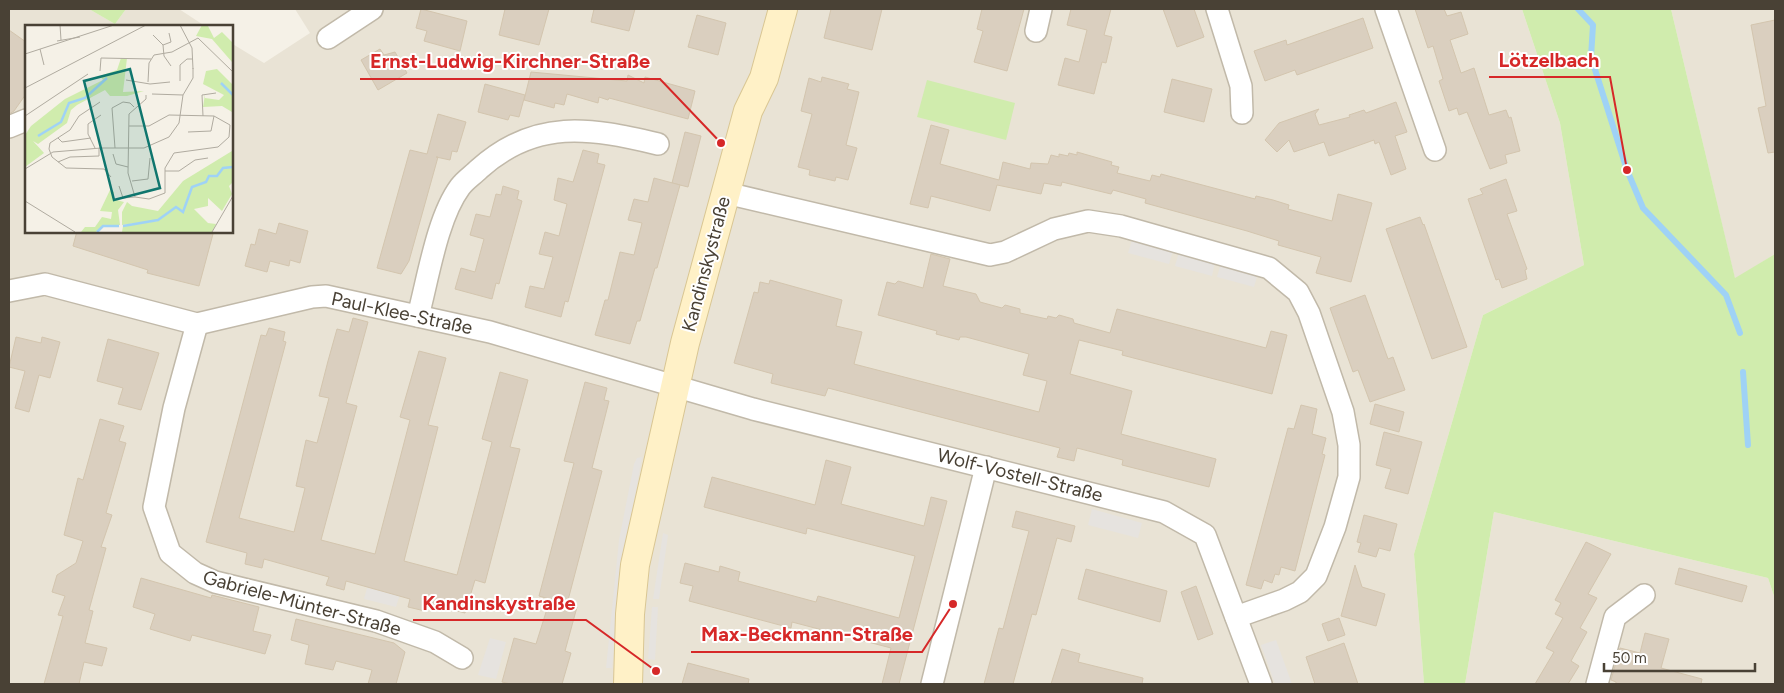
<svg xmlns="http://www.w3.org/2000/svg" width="1784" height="693" font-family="Figtree,sans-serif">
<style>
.residential{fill:#e9e3d5}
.green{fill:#d0ecad}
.parking{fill:#e6e3df}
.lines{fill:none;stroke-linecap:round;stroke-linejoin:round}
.stream{stroke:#9fd2f6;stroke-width:6}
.building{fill:#dacfbf;stroke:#d3c5ae}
.street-casing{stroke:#c1b9a9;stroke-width:24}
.secondary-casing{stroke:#d9c693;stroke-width:30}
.street{stroke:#fff;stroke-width:21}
.secondary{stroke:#fff1c7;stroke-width:28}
.labels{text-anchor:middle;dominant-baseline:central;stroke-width:4;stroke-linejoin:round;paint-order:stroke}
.street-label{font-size:19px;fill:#494135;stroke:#fff}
.inset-river{fill:none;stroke:#9fd2f6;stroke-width:2.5}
.inset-road{fill:none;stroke:#b0aba0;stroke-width:1}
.view{fill:#0f766e;fill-opacity:0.15;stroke:#0f766e;stroke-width:2.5}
.inset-edge{fill:none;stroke:#494135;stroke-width:2.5}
.leader{fill:none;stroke:#d62828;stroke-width:2}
.callout-dot{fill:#d62828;stroke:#fff;stroke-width:2}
.callout-label{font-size:20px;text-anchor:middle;font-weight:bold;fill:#d62828;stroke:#fff;stroke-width:4;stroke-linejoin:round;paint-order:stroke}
</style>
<rect width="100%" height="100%" fill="#f5f1e7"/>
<g class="residential">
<path d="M9,9h80l26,15 11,-15h53l26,17h-179v205h205v-188l33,20 46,-30 -15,-24h1227l38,114 24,142 -101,50 -69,239 10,130h-1415z"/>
<path d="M1671,9h104v245l-40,25z"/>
<path d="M1494,512l274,66 7,21v85h-310z"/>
</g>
<g class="green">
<path d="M89,9h37l-11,15z"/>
<path d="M1522,9h149l64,269 40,-24v345l-7,-21 -274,-66 -29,172h-41l-10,-130 69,-239 101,-50 -24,-142z"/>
<path d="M927,80l88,23 -9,37 -89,-23z"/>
</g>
<g class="parking">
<path d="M1132,240l41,11 -4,13 -41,-11z"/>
<path d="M1179,252l36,10 -3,14 -37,-10z"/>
<path d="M1221,263l37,10 -4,14 -37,-10z"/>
<path d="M642,457l-20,110 -10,101h-6l13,-128 15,-76 3,-6z"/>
<path d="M1092,509l50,14 -4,15 -50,-13z"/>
<path d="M663,533l5,2 -9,64h-6z"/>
<path d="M387,586l14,5 -5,16 -32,-8 3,-11 18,4z"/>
<path d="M652,607h6l-3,53 -7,-1z"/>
<path d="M490,638l16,4 -10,37 -18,-4z"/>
<path d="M1276,640l16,44h-17l-14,-39z"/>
</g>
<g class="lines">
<g class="stream">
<path d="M1578,9l15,16 -2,32 36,113 16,38 83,87 14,38"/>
<path d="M1743,372l5,73"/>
</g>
</g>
<g class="building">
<path d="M421,9l46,12 -7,30 -36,-10 3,-10 -11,-3z"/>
<path d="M505,9h44l-10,36 -40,-10z"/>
<path d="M594,9h41l-6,22 -38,-9z"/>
<path d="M831,9h51l-10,41 -48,-12z"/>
<path d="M982,9h42l-17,62 -33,-9 9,-31 -6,-2z"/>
<path d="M1071,9h40l-7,26 8,2 -6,26 -4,-1 -8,32 -36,-9 7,-27 14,4 8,-32 -20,-5z"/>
<path d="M1163,9h31l10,28 -27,10z"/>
<path d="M1415,9h29l3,7 14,-4 7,22 -18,6 11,33 13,-5 15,47 17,-5 3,8 2,-1 9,34 -15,4 2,8 -17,6 -23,-57 -8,3 -2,-7 -8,3 -10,-30 4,-2 -10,-33 -5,2z"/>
<path d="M697,15l29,8 -8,32 -30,-8z"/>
<path d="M1363,18l10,30 -76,27 -2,-5 -30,11 -11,-30 32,-11 1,5z"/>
<path d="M1775,20v132l-7,1 -10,-45 8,-2 -15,-81z"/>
<path d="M9,30l17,12v42l-2,4 2,6 -12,17 -5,3z"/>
<path d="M380,49l4,6 11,-3 12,21 -29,17 -17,-30z"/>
<path d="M531,72l96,9 1,-6 16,8 1,-6 50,14 -7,28 -79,-21 -1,2 -9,-3 -1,6 -31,-9 -3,11 -9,-2 -1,5 -30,-8z"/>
<path d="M822,77l27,7 -2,5 12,3 -13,53 11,3 -9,32 -12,-3 -1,4 -26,-6 1,-5 -12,-3 14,-53 -11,-3 8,-33 12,4z"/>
<path d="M1172,79l40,10 -8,33 -40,-10z"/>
<path d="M485,84l40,11 -6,22 -9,-2 -2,5 -30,-8z"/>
<path d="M1396,102l11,30 -12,4 11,33 -15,6 -12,-33 -4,2 -1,-4 -45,16 -5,-14 -30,10 -5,-12 -12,12 -12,-12 14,-17 40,-14 -4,5 4,11 31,-8 -1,-2 15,-5 2,3z"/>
<path d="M438,114l28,8 -9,30 -5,-1 -2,9 -14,-3h2l-29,104 -8,13 -24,-6 33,-118 17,4z"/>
<path d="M931,125l18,5 -9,34 59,16 4,-18 27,7 1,-6 17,1 3,-9 8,2v-3l9,2 1,-3 8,2v-3l35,10 -1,3 8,2 -2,6 33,8 2,-6 8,2 1,-3 94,25 1,-3 17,4 16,5 -1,4 44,12 6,-27 34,9 -21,79 -35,-9 5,-16 -43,-12 1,-4 -32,-10 -102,-28 1,-4 -33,-9 -2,4 -49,-12 -1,4 -17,-3 -3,11 -44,-9 -7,26 -59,-15 -3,12 -18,-4z"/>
<path d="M685,132l16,4 -13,51 -16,-4z"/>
<path d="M583,150l16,4 -2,9 8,2 -37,137 -3,-1 -4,16 -36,-10 5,-21 14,3 9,-32 -14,-3 6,-22 14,4 8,-32 -13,-4 4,-22 15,4z"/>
<path d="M654,178l26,7 -23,83h-2l-15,53h-3l-7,23 -35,-9 10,-35h3l12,-48 14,3 8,-32 -14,-3 6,-21 14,3z"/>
<path d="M1506,179l11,32 -10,3 20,55 -2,1 2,9 -25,9 -3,-9 -3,1 -28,-81 15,-5 -3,-5z"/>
<path d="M503,186l16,5 -2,8 5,2 -23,83 -3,-1 -4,16 -37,-10 6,-21 14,4 9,-33 -14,-4 6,-21 14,3 6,-23 5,1z"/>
<path d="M1420,217l3,8 1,-1 43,123 -35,12 -46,-130z"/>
<path d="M279,223l29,8 -8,32 -10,-3 -1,6 -19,-5 -3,11 -22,-6 6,-22 4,1 4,-16 17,5z"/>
<path d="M77,231h127l9,3 -14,52 -52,-13 1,-3 -75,-24z"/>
<path d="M931,254l19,5 -7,27 33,8 4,8 22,6 3,-3 15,4v4l27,6 1,-3 8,2 3,-3 14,4 1,4 36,10 7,-24 149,39 5,-17 16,4 -15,59 -150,-39 1,-4 -44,-11 -9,34 62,17 -11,43 95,25 -7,28 -87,-22 1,-5 -46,-12 -3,13 -17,-4 3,-9 -232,-60 -3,8 -38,-9 -16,-4 2,-9 -39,-11 20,-71 4,1 2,-11 9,2 1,-4 72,20 -6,26 26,6 -8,32 185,48 8,-31 -24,-6 6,-21 -63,-17h-6l-1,3 -23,-6 1,-3 -59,-16 9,-33 8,2 3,-3 25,7z"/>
<path d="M1365,295l23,64 5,-2 12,33 -35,12 -12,-32 -5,2 -23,-64z"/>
<path d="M353,318l15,4 -22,81 11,3 -36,134 54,14 35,-134 -10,-3 19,-66 27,7 -18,67 10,2 -34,134 53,14 35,-133 -10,-3 18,-67 28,8 -18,67 10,2 -35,134 -10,-3 -10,33 -38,-10 -2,8 -17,-4 2,-8 -64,-18 -2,9 -18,-5 3,-8 -65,-18 -2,9 -17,-4 2,-11 -41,-11 55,-207 5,1 3,-8 16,4 -2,9 3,1 -47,176 55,14 11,-44 -9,-2 10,-46 11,3 12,-45 -10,-2 9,-35 9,-32 12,3z"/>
<path d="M16,337l25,6 1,-6 18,5 -10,36 -11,-3 -10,37 -14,-4 10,-37 -16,-4z"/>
<path d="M108,339l51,14 -18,57 -23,-6 5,-16 -26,-7z"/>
<path d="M585,382l22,6 -3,12 5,1 -17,67 10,3 -35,133 10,3 -12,44 6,2 -9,31h-51l-9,-2 12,-44 22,6 11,-35 2,-10 -10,-3 35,-133 -10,-2z"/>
<path d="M1375,404l29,8 -5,20 -29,-8z"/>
<path d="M1301,405l16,4 -5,25 14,4 -4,16 3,1 -30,116 -14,-4 -2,8 -4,-1 -3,9 -8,-3 -3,9 -15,-4 42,-157 6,1z"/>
<path d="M100,419l24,7 -5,15 7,2 -20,70 6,2 -11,32 5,1 -17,62 4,1 -8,32 22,5 -5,18 -18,-4 -5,22h-35l19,-68 -5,-1 7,-19 -13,-4 5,-17 19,-12 7,-22 -19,-6 14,-57 5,2z"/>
<path d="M1384,432l38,10 -14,52 -23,-6 6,-19 -15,-4z"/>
<path d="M826,460l25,7 -10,37 83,22 7,-29 16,4 -48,183h-17l9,-36 -99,-26 -1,6 -102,-27 4,-15 -13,-3 5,-20 34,9 1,-6 20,6 -2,9 78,21 2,-6 81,22 16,-62 -108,-28 -1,6 -102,-27 8,-30 103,28z"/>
<path d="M1016,511l59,15 -4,16 -14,-4 -21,77 -4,-1 -19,70h-29l15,-56 4,1 26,-98 -17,-4z"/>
<path d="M1364,515l33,9 -7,27 -11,-3 -3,9 -18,-5 3,-9 -4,-1z"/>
<path d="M1586,542l25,12 -23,40 9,4 -17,30 7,4 -16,29 8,5 -11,18h-33l19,-32 -8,-4 17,-30 -8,-4 6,-11 -6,-3z"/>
<path d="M1355,565l7,22 23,7 -9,32 -35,-10z"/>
<path d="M1679,568l68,18 -5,16 -67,-18z"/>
<path d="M1086,569l81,22 -7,31 -82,-23z"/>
<path d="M141,578l70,20 1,-3 47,12 -6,24 18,4 -6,19 -73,-19 -2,6 -40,-12 5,-15 -22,-7z"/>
<path d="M1196,586l17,48 -15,6 -17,-48z"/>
<path d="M1339,618l6,17 -17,6 -6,-17z"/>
<path d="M296,619l98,24 11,9 -9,32h-28l4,-14 -36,-9 -3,9 -28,-6 4,-19 -18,-5z"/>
<path d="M1645,633l24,6 -8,29 41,11 -1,5h-85v-2l-5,-2 9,-32 20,5z"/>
<path d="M1344,643l14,41h-43l-9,-27z"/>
<path d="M1062,649l18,5 -2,8 65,16 -1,6h-91z"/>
<path d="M688,663l61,16 -1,5h-66z"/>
</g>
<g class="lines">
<g class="street-casing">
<g id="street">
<path d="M1217,9l24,77 1,27"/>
<path d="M1386,9l49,141"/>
<path d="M1036,31l5,-22"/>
<path d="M328,38l44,-29"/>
<path d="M9,127l17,-7"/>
<path d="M726,193l264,62 15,-3 49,-23 34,-8 33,5 148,42 29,24 11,21 34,99 6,33v32l-14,50 -19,49 -16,16 -16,8 -48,17"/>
<path d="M9,291l36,-7 152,40 115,-27 14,-1 164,36 263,77 411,103 41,23 56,149"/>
<path d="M418,316c10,-37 19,-98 42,-129 5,-7 13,-12 19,-18 57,-51 111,-41 179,-25"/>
<path d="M197,324l-23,84 -20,99 16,46 25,20 20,9 161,39 59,21 27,16"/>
<path d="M932,684l54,-217"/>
<path d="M1597,684l18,-67 29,-22"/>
</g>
</g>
<g class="secondary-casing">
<path id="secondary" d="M628,684l2,-70 5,-49 50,-222 63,-232 16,-33 19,-69"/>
</g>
<use href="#street" class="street"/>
<use href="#secondary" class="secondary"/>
</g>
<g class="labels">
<g class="street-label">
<text transform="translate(706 264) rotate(-75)">Kandinskystraße</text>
<text transform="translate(402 313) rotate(12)">Paul-Klee-Straße</text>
<text transform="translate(1020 475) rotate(14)">Wolf-Vostell-Straße</text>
<text transform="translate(302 603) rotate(15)">Gabriele-Münter-Straße</text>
</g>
</g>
<g transform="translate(25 25)">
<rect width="208" height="208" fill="#f5f1e7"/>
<path d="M177,0l6,1 6,12 8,-6 10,10v20l-20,-23 -16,-3zM96,33h6l-4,34 21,-1 -17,5h-17l-5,-6 -28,15 -6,5 -4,13 -29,21 -5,-3 11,12 -19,14v-32l6,-9 34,-27 38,-19 -3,-4 17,-6zM192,44l15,15v28l-10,-6 -19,1 2,-13v4l14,2 5,-5 -21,-11 3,-13zM207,126v32l-3,3 3,8 -10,17 -14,-13v8l-14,3 14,14 8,1 -4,8h-90l1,-6 35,-5 9,-7 -10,6 -35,5v-13l5,-10 5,4 26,5 25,-30zM85,165l4,2 -1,7 11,3 -6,8 2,15h-17l-7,7h-15l4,-5h10l7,-10 9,2 1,-7 -12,-1z" fill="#d0ecad"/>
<path class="inset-river" d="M196,58l12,12M13,111l23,-14 8,-19 16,-5 22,-20M98,201l35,-6 18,-13 7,5 9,-25 14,-5 3,-6h8l6,-8 10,-1M72,207l6,-6h16"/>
<path class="inset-road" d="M35,0l1,15M155,0l12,23 1,21M128,10l10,10 1,11 7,10M32,16l23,-4M138,20l8,-3 -2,-9M15,24l4,16M0,29l89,-29M75,46l1,-13 50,1M101,55l24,4 20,-2M155,56v-16l7,-6h6M123,57l1,-19 5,-8 18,-3 26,-14 35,34M0,63l121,-63M127,69l31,1M75,77l-21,14 -9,14 -20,13 -1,6 3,8 14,11 38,1 7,8M0,91l63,-42M178,91l-1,-21 14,-2M104,101h20l20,-11 45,1 16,9 -1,12 -11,10 -44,6 -9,15v25l-16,6 -14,-2 -7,-24 1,-59 17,-15v-4M163,107l23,-1 3,-15M33,113l4,4 29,-4M70,123l-7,-14v-10l13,-9M74,123h45l25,-11 10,-14 4,-28 10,-17v-10M90,123l-3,-40 11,-6 7,1 4,4M88,129l3,10 12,3M33,137l12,-5 29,-1v-8M0,144l28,-17 48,-4M140,146h14l16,-11 13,-2M107,156l16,-2 2,-21M94,161l4,12 12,-1M0,176l50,31M187,207l21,-36"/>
<path class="view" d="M105,44l30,119 -46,12 -30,-119z"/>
<rect width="208" height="208" class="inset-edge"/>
</g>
<path class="leader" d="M1627 170L1610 77H1489M721 143L660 79H360M656 671L586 620H413M953 604L922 652H691"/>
<g class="callout-dot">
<circle cx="1627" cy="170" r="5"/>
<circle cx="721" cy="143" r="5"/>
<circle cx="656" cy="671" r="5"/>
<circle cx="953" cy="604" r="5"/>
</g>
<g class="callout-label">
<text x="1549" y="67">Lötzelbach</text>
<text x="510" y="68">Ernst-Ludwig-Kirchner-Straße</text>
<text x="499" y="610">Kandinskystraße</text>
<text x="807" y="641">Max-Beckmann-Straße</text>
</g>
<rect width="1784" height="693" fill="none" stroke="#494135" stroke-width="20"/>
<path d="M1604 663v8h151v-8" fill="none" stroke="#494135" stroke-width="2.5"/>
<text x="1612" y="663" font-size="15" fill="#494135" stroke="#ffffff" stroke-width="4" paint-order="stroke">50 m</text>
</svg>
